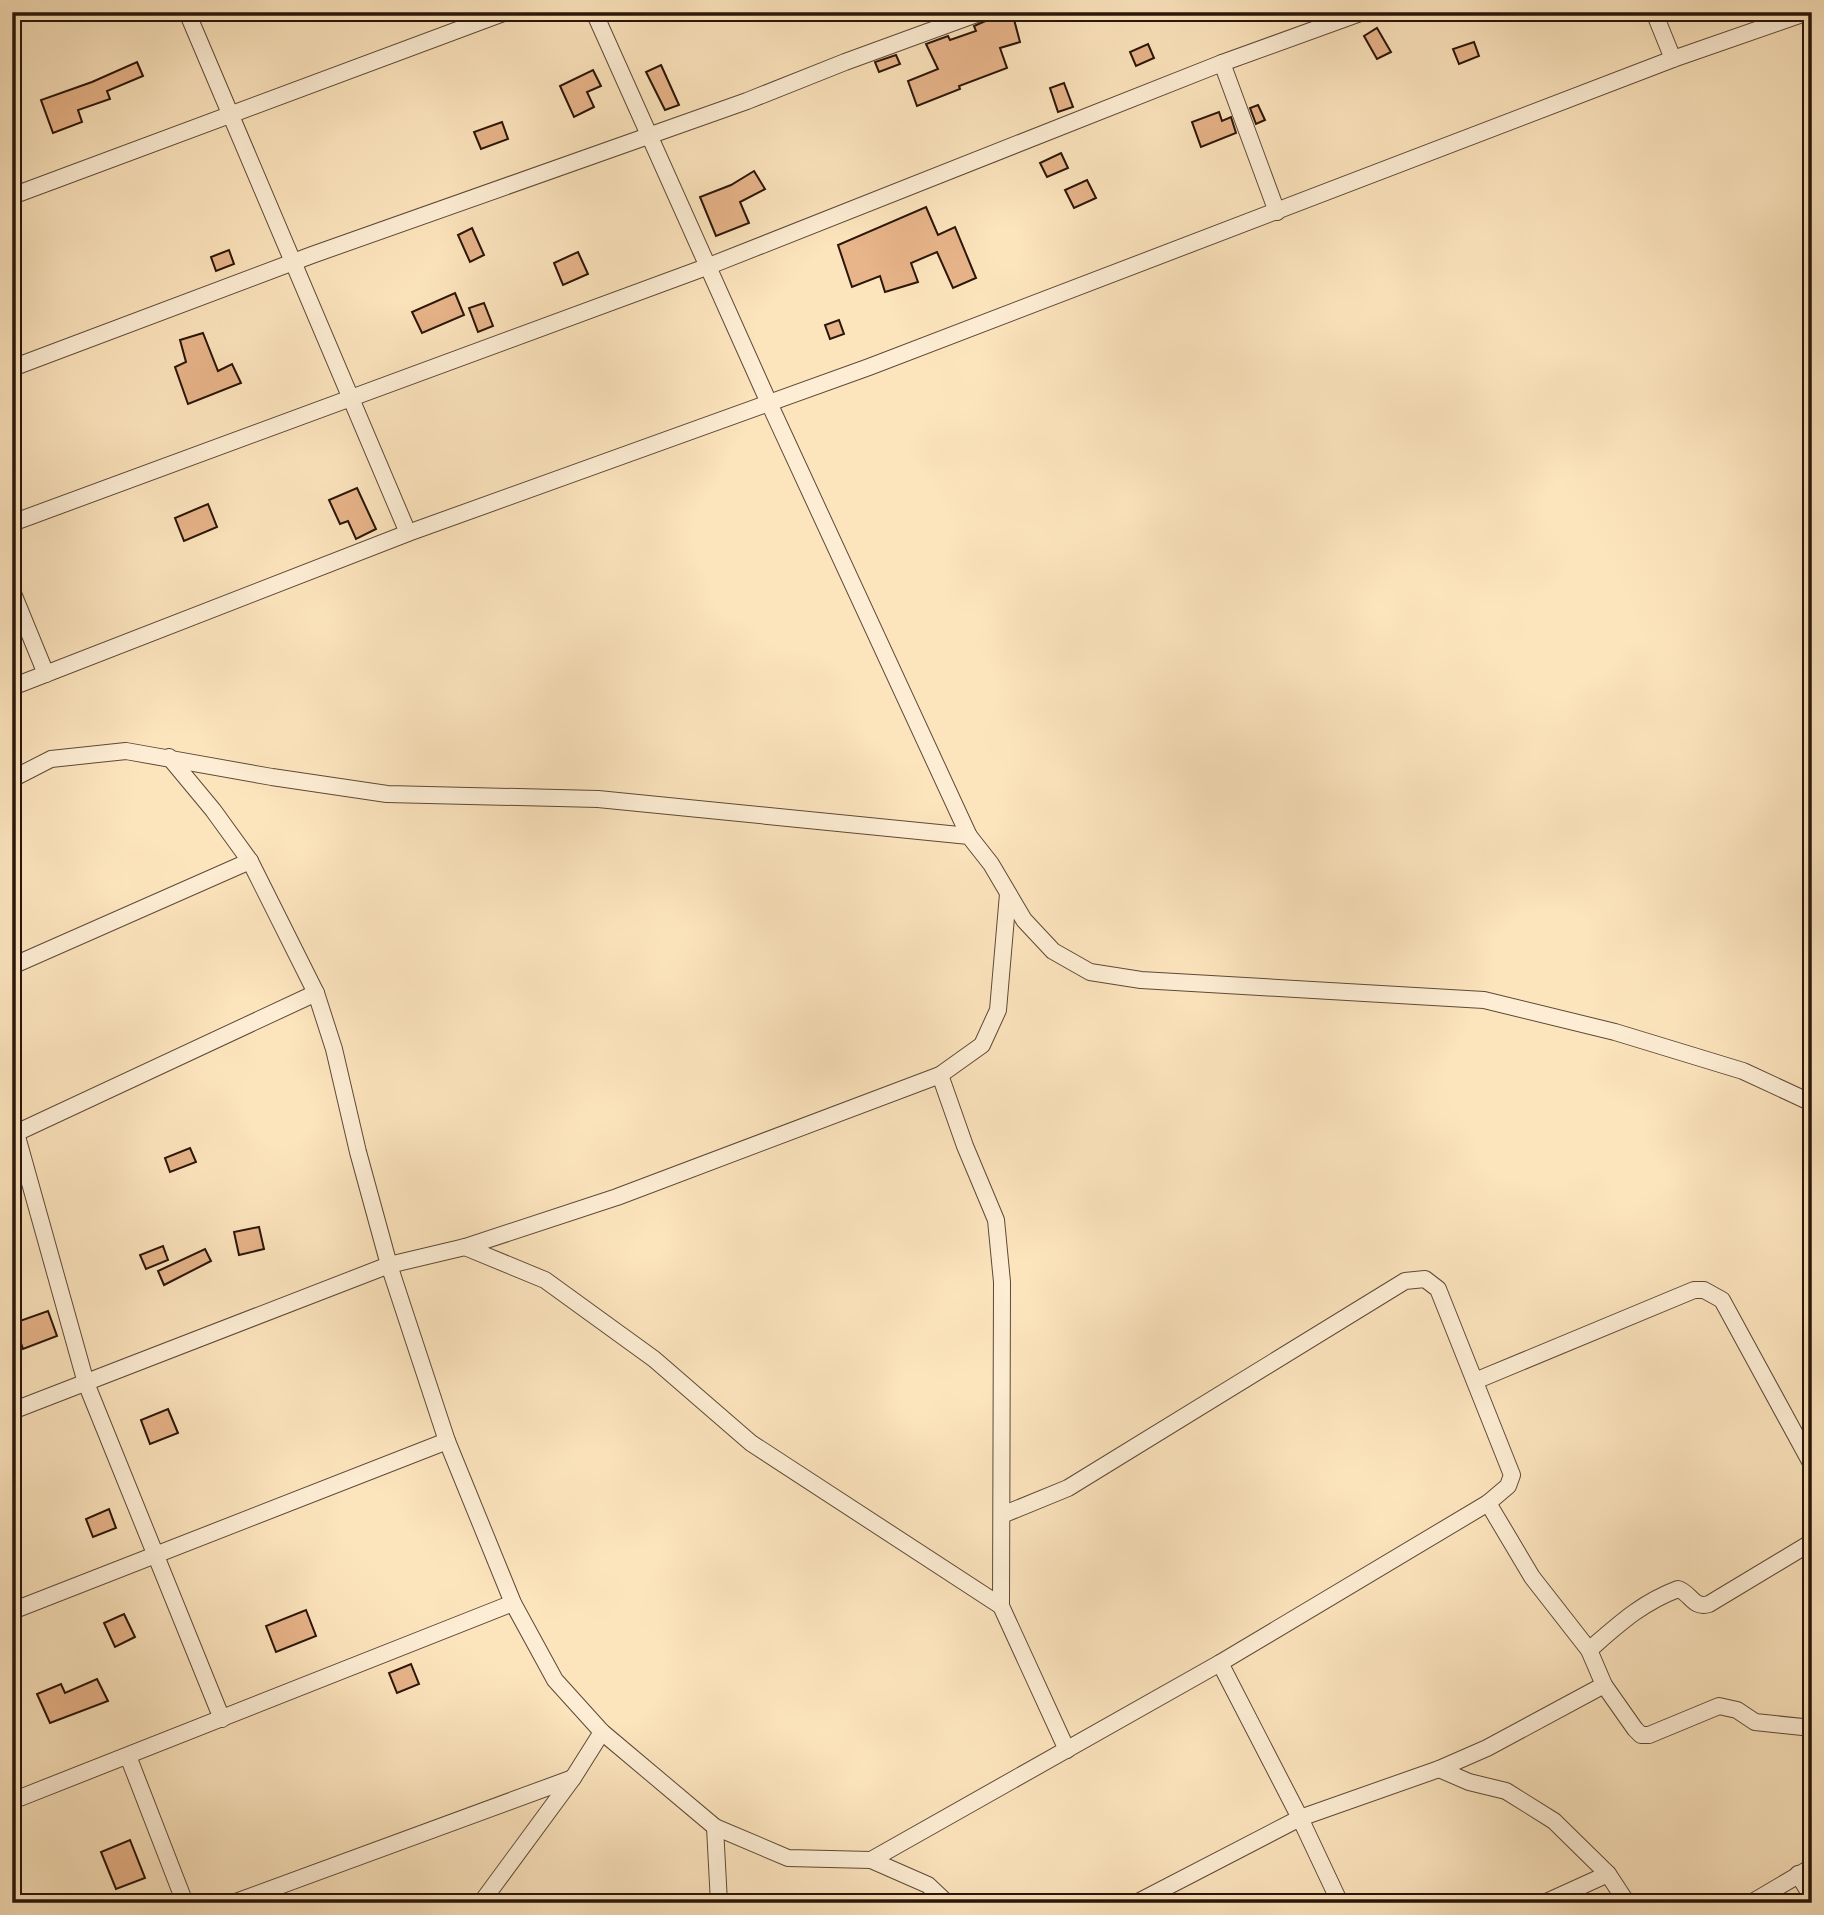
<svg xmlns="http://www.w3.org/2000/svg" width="1824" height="1915" font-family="'Libre Bodoni',serif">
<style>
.building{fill:#e8b48a;stroke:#291509;stroke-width:2}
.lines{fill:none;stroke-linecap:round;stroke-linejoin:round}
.minor-casing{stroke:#5e4936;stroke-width:18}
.minor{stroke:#fdedd4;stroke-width:16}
</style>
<rect width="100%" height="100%" fill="#fce4bd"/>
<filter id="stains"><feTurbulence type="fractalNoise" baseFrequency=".00286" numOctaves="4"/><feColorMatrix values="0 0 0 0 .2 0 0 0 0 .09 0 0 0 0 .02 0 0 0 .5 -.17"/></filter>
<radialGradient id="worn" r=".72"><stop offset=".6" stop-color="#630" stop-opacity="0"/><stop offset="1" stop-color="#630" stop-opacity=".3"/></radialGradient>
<g class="building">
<path d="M992,12h20l8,30 -20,6 7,20 -48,18 1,3 -43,17 -9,-25 30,-12 -12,-25 22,-8 2,4 26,-9 -2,-5 16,-7z"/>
<path d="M1377,28l14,24 -14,7 -13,-23z"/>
<path d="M1474,42l5,14 -20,8 -6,-15z"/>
<path d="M1148,44l6,14 -18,8 -6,-14z"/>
<path d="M896,55l4,9 -21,8 -4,-10z"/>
<path d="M137,62l6,14 -36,15 3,8 -32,11 4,12 -29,11 -12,-33 51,-18z"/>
<path d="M661,65l18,40 -14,5 -19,-38z"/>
<path d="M593,70l8,16 -14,6 7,15 -20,10 -14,-31z"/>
<path d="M1064,83l9,24 -15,5 -8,-24z"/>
<path d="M1258,105l7,15 -9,4 -6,-16z"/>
<path d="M1219,112l3,9 9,-4 5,16 -35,14 -9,-25z"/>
<path d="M502,122l6,17 -27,10 -7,-17z"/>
<path d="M1061,153l7,15 -21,9 -7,-14z"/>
<path d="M754,171l11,18 -25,13 9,21 -33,13 -16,-39 31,-12z"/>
<path d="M1087,180l9,18 -22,10 -9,-18z"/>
<path d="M926,207l12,28 17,-8 21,51 -23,10 -16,-36 -26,11 7,19 -33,10 -5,-16 -28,11 -14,-42z"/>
<path d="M472,228l12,27 -14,7 -12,-27z"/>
<path d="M229,250l5,14 -18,7 -5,-14z"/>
<path d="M578,252l10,22 -25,11 -9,-22z"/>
<path d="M455,293l9,22 -42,18 -10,-21z"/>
<path d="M484,303l9,23 -15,6 -9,-24z"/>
<path d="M839,320l5,14 -14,5 -5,-14z"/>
<path d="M203,333l15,38 14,-7 9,19 -53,21 -13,-37 11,-5 -6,-22z"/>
<path d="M357,488l19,41 -20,10 -8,-18 -8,3 -11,-24z"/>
<path d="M208,504l9,23 -33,14 -9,-23z"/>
<path d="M190,1148l6,14 -26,10 -5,-14z"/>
<path d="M259,1227l5,22 -25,6 -5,-23z"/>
<path d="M163,1246l5,14 -22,9 -6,-14z"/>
<path d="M205,1249l6,12 -47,24 -6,-14z"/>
<path d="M48,1311l9,25 -34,13 -9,-26z"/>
<path d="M168,1409l10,24 -28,11 -9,-24z"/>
<path d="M109,1509l7,19 -23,9 -7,-18z"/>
<path d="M306,1610l10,26 -40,16 -10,-26z"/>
<path d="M124,1614l11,23 -20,10 -11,-24z"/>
<path d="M411,1664l8,20 -22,9 -8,-20z"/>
<path d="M97,1679l11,22 -58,22 -13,-29 24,-10 4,9z"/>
<path d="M130,1840l15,38 -29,11 -15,-37z"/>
</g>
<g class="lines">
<g class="minor-casing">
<g id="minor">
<path d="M187,12l221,521"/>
<path d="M594,12l175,391 200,433"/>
<path d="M1654,12l19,47"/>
<path d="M12,13l3,-1"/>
<path d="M1222,63l55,149"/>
<path d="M12,196l494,-184"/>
<path d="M12,368l300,-113 435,-154 98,-39 137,-50"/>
<path d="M12,523l697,-257 513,-203 141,-51"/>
<path d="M12,591l34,83"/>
<path d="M12,687l396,-154 461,-166 804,-308 135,-47"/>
<path d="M169,757l44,53 37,51 66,132 18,56 24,103 31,113 58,176 66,162 42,77 47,52 113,95 73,31 83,2 57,25 19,18"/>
<path d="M12,779l39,-20 75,-8 146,26 115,17 211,5 371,37 22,28 33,56 29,31 37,21 51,8 343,20 131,32 128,39 69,32"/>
<path d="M12,966l238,-105"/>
<path d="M940,1075l25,71 31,74 6,62 -1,324 66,144"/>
<path d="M12,1122l4,11 300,-140"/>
<path d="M16,1133l70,250 136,336"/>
<path d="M465,1247l80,33 109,79 97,84 250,163"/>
<path d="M1475,1381l219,-91h10l18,10 90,165"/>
<path d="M12,1411l377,-146 76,-18 152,-50 323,-122 42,-30 16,-35 10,-116"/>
<path d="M1488,1503l44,74 57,73 15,35 31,44 6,6h8l70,-29 18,4 18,12 57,6"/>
<path d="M12,1611l435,-170"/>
<path d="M1589,1650c30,-26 52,-47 89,-61 13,4 15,20 31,15l103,-62"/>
<path d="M1220,1663l80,155 40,85"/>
<path d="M128,1756l57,147"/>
<path d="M1439,1769l30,13 37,9 48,30 54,53 19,29"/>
<path d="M12,1801l501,-198"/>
<path d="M715,1827l4,76"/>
<path d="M871,1860l349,-197 268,-160 20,-17 4,-11 -74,-186 -13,-10 -20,2 -337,207 -66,27"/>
<path d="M1798,1874l14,23"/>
<path d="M233,1903l340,-125"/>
<path d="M481,1903l92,-125 29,-46"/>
<path d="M1136,1903l164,-85 139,-49 48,-21 117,-63"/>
<path d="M1544,1903l64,-29"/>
<path d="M1751,1903l61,-36"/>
</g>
</g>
<use href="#minor" class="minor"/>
</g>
<rect width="1824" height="1915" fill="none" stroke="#fce4bd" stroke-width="42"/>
<rect x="14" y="14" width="1796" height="1887" fill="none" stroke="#291509" stroke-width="3.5"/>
<rect x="21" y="21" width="1782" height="1873" fill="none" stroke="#291509" stroke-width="2"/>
<rect width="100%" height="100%" filter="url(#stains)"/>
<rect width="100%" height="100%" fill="url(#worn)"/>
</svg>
